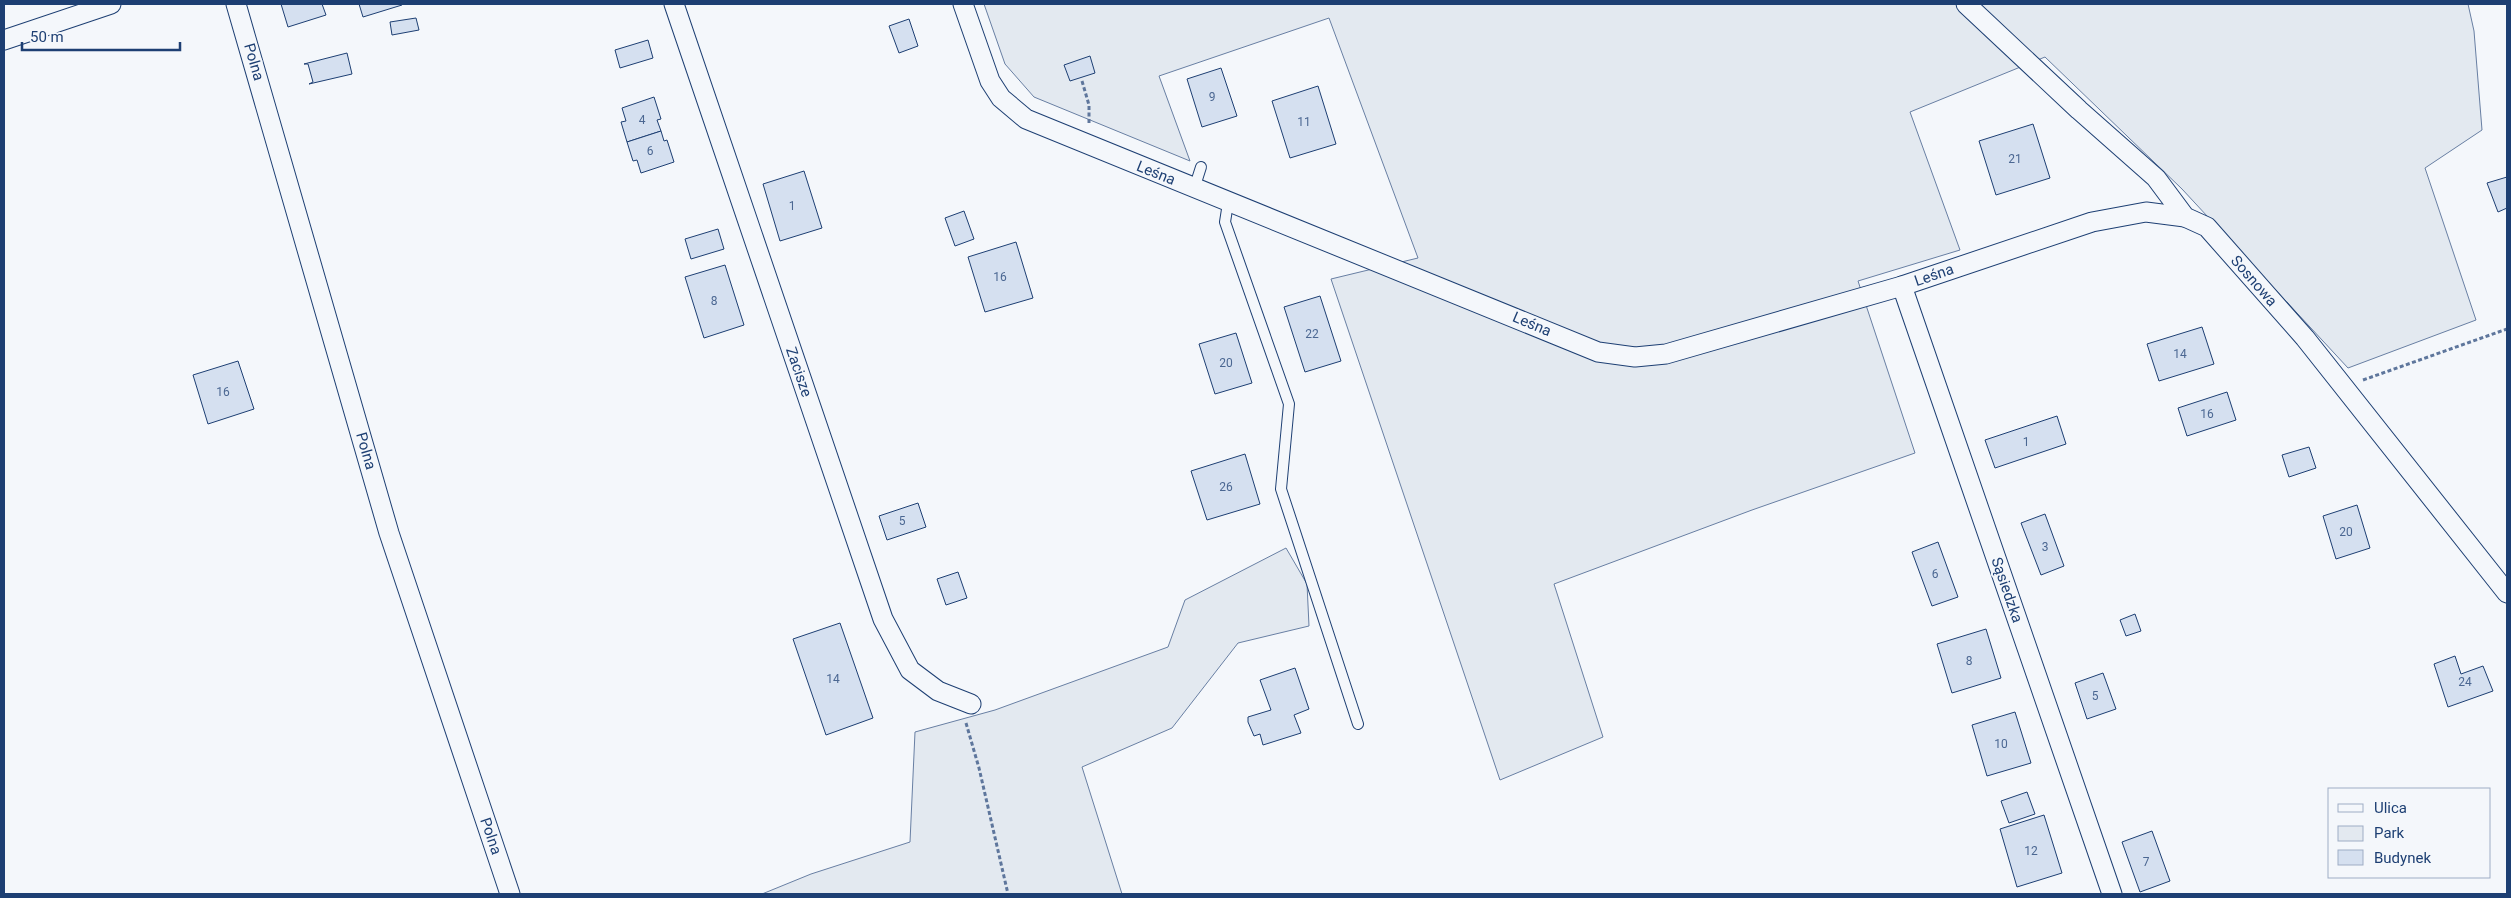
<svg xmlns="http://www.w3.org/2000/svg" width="2511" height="898" font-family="Roboto,sans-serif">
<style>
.green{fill:#e3e9f0;stroke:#687fa3}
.building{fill:#d5e0f0;stroke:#1d3f73}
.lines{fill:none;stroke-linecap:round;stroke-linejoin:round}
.service-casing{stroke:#1d3f73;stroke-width:12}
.minor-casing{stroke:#1d3f73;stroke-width:21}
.path{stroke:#5e769c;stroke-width:3;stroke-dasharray:4 2.5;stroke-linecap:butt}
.service{stroke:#f4f7fb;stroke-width:10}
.minor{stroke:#f4f7fb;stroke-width:19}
.labels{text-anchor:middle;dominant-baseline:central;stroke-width:4;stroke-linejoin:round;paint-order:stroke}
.number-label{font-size:12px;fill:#4b6792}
.street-label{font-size:15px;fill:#1d3f73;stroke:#f4f7fb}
</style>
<rect width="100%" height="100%" fill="#f4f7fb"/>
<g class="green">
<path d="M984,4h1484l6,27 8,99 -57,38 51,152 -128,48 -166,-179 -137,-132 -135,55 50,138 -102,31 57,172 -163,57 -198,74 49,153 -103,43 -169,-501 87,-21 -89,-240 -170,58 31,85 -156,-64 -29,-33z"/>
<path d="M1286,548l21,36 2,42 -71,17 -66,85 -90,39 40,127h-360l49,-20 99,-32 5,-110 80,-22 173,-63 17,-47z"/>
</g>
<g class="building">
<path d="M281,4h41l4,11 -38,12z"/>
<path d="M359,4h43v1l-39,12z"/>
<path d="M416,18l3,12 -27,5 -2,-13z"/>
<path d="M909,19l9,27 -19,7 -10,-27z"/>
<path d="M648,40l5,18 -33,10 -5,-18z"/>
<path d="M347,53l5,21 -43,10 4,-2 -5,-18h-4z"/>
<path d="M1090,56l5,17 -25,8 -6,-16z"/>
<path d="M1221,68l16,48 -35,11 -15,-48z"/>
<path d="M1318,86l18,58 -46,14 -18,-57z"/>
<path d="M654,97l7,22 -4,1 4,11 -34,11 -6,-20 5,-1 -4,-13z"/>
<path d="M2033,124l17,54 -54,17 -17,-54z"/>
<path d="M661,131l3,10 3,-1 7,22 -33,11 -4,-13 -4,1 -6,-19z"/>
<path d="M804,171l18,57 -42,13 -17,-57z"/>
<path d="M2507,177v31l-9,4 -11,-29z"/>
<path d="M964,211l10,28 -19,7 -10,-28z"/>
<path d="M718,229l6,20 -33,10 -6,-20z"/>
<path d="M1016,242l17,56 -48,14 -17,-55z"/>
<path d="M725,265l19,60 -40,13 -19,-61z"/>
<path d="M1320,296l21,65 -36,11 -21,-65z"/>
<path d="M2202,327l12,37 -55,17 -12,-37z"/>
<path d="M1236,333l16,50 -37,11 -16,-50z"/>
<path d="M238,361l16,48 -46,15 -15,-49z"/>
<path d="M2227,392l9,28 -49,16 -9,-28z"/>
<path d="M2057,416l9,28 -71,24 -10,-28z"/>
<path d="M2309,447l7,21 -27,9 -7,-22z"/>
<path d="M1245,454l15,50 -53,16 -16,-49z"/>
<path d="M918,503l8,24 -39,13 -8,-24z"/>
<path d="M2357,505l13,43 -34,11 -13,-43z"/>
<path d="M2045,514l19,52 -23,9 -20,-52z"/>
<path d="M1938,542l20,55 -26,9 -20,-54z"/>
<path d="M958,572l9,26 -21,7 -9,-26z"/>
<path d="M2135,614l6,17 -15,5 -6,-16z"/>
<path d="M840,623l33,95 -47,17 -33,-96z"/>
<path d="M1986,629l15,49 -49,15 -15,-49z"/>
<path d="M2455,656l6,18 22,-8 10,25 -45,16 -14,-43z"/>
<path d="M1295,668l14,41 -15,6 7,18 -38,12 -3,-11 -6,2 -6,-14v-5l23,-7 -11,-30z"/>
<path d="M2103,673l13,36 -29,10 -12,-36z"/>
<path d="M2015,712l16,51 -44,13 -15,-51z"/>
<path d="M2027,792l8,22 -26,9 -8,-22z"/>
<path d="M2044,815l18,58 -45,14 -17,-58z"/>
<path d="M2152,831l18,50 -30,11 -18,-50z"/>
</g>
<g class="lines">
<g class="service-casing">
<g id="service">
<path d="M1194,189l7,-22"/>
<path d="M1228,203l-3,19 64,182 -8,85 77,235"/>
</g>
</g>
<g class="minor-casing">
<g id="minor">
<path d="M236,4l153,529 121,361"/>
<path d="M674,4l209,615 27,51 28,21 33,13"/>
<path d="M963,4l27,77 11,17 25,21 572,233 37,5 31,-3 236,-68 190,-64 54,-10 39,5"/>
<path d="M1966,4l113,106 77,68 29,39 22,10 98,111 202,255"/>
<path d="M4,40l107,-36"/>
<path d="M1902,286l210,608"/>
</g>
</g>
<g class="path">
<path d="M1082,81l7,24v19"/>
<path d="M2363,380l144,-51"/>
<path d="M966,723l13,45 29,126"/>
</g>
<use href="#service" class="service"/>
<use href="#minor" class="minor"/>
</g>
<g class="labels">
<g class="number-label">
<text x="1212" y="97">9</text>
<text x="642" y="120">4</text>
<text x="1304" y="122">11</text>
<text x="650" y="151">6</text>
<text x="2015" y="159">21</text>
<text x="792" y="206">1</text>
<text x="1000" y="277">16</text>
<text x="714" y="301">8</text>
<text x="1312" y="334">22</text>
<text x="2180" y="354">14</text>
<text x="1226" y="363">20</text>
<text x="223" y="392">16</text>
<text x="2207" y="414">16</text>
<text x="2026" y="442">1</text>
<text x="1226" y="487">26</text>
<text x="902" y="521">5</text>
<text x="2346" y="532">20</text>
<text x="2045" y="547">3</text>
<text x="1935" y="574">6</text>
<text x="1969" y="661">8</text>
<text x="833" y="679">14</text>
<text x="2465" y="682">24</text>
<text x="2095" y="696">5</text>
<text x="2001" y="744">10</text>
<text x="2031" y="851">12</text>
<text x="2146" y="862">7</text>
</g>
<g class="street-label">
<text transform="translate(254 62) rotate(74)">Polna</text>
<text transform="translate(1156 173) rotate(22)">Leśna</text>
<text transform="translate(1934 275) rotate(-19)">Leśna</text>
<text transform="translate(2254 281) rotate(49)">Sosnowa</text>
<text transform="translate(1532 324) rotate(23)">Leśna</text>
<text transform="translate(799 372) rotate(71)">Zacisze</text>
<text transform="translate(366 451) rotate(74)">Polna</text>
<text transform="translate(2007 590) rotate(71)">Sąsiedzka</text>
<text transform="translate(491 836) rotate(71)">Polna</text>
</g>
</g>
<rect width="2511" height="898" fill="none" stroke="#1d3f73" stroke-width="10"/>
<rect x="2328" y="788" width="162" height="90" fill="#f4f7fb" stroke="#9eadc5"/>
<rect x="2338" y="804" width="25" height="8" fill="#f4f7fb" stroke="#9eadc5"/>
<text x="2374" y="813" font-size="15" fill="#1d3f73">Ulica</text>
<rect x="2338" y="826" width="25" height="15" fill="#e3e9f0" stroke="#9eadc5"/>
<text x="2374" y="838" font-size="15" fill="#1d3f73">Park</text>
<rect x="2338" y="850" width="25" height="15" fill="#d5e0f0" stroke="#9eadc5"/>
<text x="2374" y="863" font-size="15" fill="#1d3f73">Budynek</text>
<path d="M22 42v8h158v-8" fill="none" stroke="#1d3f73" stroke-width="2.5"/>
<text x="30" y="42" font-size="15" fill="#1d3f73" stroke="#f4f7fb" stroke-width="4" paint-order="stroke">50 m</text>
</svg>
